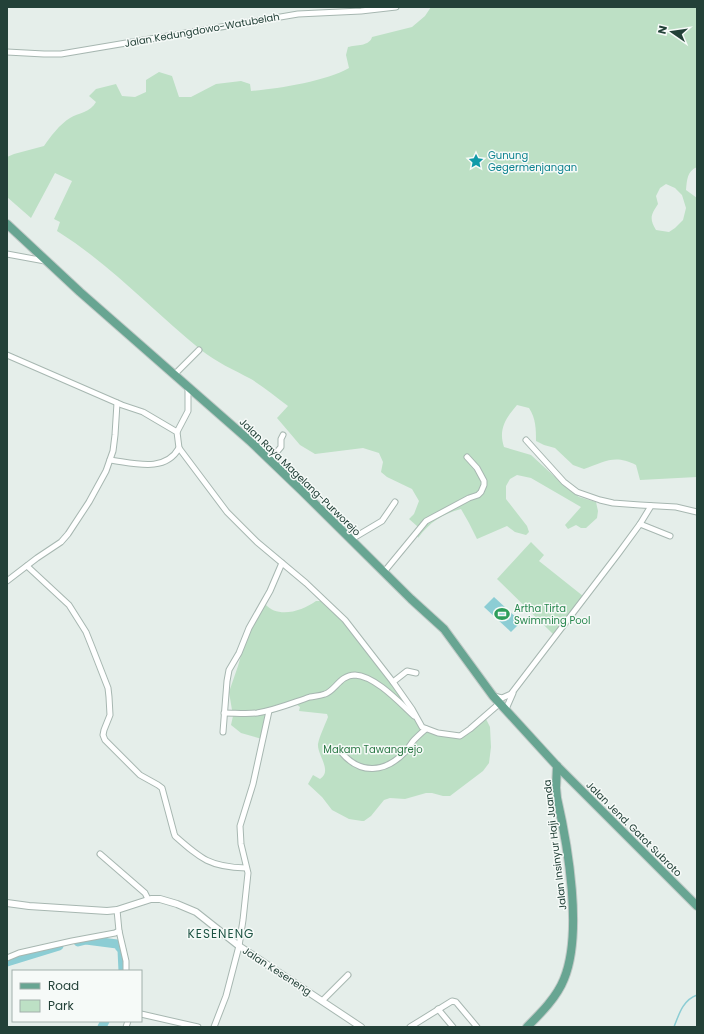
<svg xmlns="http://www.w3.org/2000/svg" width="704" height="1034" font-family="Poppins,sans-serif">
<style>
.green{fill:#bde0c5;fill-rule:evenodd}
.water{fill:#8ccdd4}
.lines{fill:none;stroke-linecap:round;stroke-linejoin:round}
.stream{stroke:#8ccdd4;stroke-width:1.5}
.river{stroke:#8ccdd4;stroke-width:9}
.minor-casing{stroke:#a7b7b1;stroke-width:7}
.tertiary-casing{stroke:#a7b7b1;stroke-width:8}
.primary-casing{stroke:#c1cac7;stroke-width:10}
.minor{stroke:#fff;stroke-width:5}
.tertiary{stroke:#fff;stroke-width:6}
.primary{stroke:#68a592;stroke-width:8}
.labels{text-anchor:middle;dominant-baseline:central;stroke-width:3;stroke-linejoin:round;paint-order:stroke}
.street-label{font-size:10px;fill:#234138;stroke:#f6faf8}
.culture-label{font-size:10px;fill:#0d838f;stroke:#f6faf8;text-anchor:start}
.leisure-label{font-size:10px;fill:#27864d;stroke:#f6faf8;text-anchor:start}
.park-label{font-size:10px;fill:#2c7946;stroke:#f6faf8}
.quarter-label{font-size:12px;letter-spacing:1px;fill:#1e5444;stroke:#f6faf8}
</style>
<rect width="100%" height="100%" fill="#e5eeea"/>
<g class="green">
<path d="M431,7h266v160c-10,4 -10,13 -11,23l11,8v279l-57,3 -4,-15c-22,-11 -31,-3 -52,4l-11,-4 -18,-17 -11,-3 -8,-4c0,-12 0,-22 -7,-33l-12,-3c-11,13 -19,24 -13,42l27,8 35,32 13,10 17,5 2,9 -1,7 -11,10h-5l-5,-3 -8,4 -3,-4 16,-18 -50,-29 -14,-3 -7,4 -4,7v13l21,27 2,6 -3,3 -11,-3 -8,-6 -30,13 -8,-16 -8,-14c-19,5 -31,13 -43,29l-1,-12 -8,-7 5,-5 5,-13 -7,-12 -25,-12 -6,-5 2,-10 -4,-9 -16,-5 -48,6 -15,-9 -23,-27 11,-12c-12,-9 -24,-19 -37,-27 -17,-9 -35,-17 -50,-29 -48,-39 -91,-86 -144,-119l3,-9 -6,-3 18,-38 -17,-8 -24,45 -24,-21v-40l7,-3 30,-8c6,-9 16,-22 26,-28 8,-5 21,-6 26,-16l-7,-6 7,-7 20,-5 6,12 13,1 11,-5v-12l13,-8 13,4 7,21h12l25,-13 25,-3 9,3 1,7c26,-2 76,-10 98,-23l-3,-13 2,-8c8,-2 22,-1 24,-10l40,-10 13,-11zM666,184l9,4 7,7 4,13 -3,12 -8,8 -6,4 -13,-2c-7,-12 -5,-15 2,-26l-2,-8 4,-8z"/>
<path d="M531,542l13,13 -5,6 44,35 -30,38 -56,-55z"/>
<path d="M316,601h7l15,14 42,55 18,21 17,27 12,11 35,8c9,-5 15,-16 24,-18l4,8 1,20 -2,16 -6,8 -33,25h-7l-11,-3h-6l-21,6 -15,-1 -6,2 -13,16 -7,5h-2l-13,-2 -17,-9 -10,-13 -14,-13 5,-9 7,4c13,-8 -3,-24 -2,-35 1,-7 7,-19 10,-27l-1,-3 -28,-3 1,-4 -4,-3 -27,10 -7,25 -21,-6 -10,-8 2,-9 -4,-24 9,-26 10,-36 17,-26c13,15 37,7 51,-3z"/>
</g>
<path class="water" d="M494,597l27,25 -10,10 -27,-25z"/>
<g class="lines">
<path class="stream" d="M674,1027c5,-13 9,-27 23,-32"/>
<g class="river">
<path d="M78,942l8,-2 31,4 5,6 1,21"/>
<path d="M7,962l52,-16"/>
<path d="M102,1027l3,-6"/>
</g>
<g class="minor-casing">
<g id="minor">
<path d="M7,52l37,2h17l237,-40 63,-3 35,-4"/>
<path d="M7,254l38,7"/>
<path d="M7,355l115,50 21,7 34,20 2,16 48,64 30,30 49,41 39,37 48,62 19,27 10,18 16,6 22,3 10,-7 30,-26"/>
<path d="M174,375l25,-25"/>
<path d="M177,432l11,-21v-25"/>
<path d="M526,440l38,42 13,10 23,8 13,3 27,2 36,2 21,5"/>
<path d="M110,460c24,3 55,13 69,-12"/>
<path d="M270,460l11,-13v-8l2,-4"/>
<path d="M640,524l30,12"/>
<path d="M350,540l32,-19 13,-19"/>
<path d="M27,566l42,39 17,27 6,15 16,41 1,9 1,18 -6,15 -1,5 2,5 35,35 18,10 4,3 12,45 1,3c26,23 35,31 71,32"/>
<path d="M384,572l42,-51 43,-23 9,-3 3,-3 3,-7v-4l-7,-13 -10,-11"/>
<path d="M7,581l30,-23 24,-16 7,-8 21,-32 17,-31 7,-20 2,-16 2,-32"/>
<path d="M393,682l14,-11 9,2"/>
<path d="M494,696l8,2 9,-4 107,-140 22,-30 11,-18"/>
<path d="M506,709l7,-16"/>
<path d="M224,713c11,0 22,1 33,0 19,-3 35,-10 53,-16 5,-1 10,-1 15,-3 10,-3 15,-19 30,-19 20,1 44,27 59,41"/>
<path d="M223,732l4,-51 2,-11 10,-17 10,-25 21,-37 12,-28"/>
<path d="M341,752c19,23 44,21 64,0 4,-4 6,-9 9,-12 4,-4 8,-8 12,-11"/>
<path d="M100,854l45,39 3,6"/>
<path d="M117,910l2,21 7,30v10"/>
<path d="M7,958l12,-5 53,-12 43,-8 4,-2"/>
<path d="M322,1001l26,-26"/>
<path d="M438,1009l15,18"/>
<path d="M141,1014l57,13"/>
<path d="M126,1027l2,-6"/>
<path d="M214,1027l12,-31 13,-50 4,-26 5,-47 -7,-29 -1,-18 13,-42 16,-73"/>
<path d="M410,1027l42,-26 4,1 21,25"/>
</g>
</g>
<g class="tertiary-casing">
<path id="tertiary" d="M7,903l22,3 78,5 10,-1 34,-11h9l17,5 19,8 43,34 122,81"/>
</g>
<g class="primary-casing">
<g id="primary">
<path d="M7,224l73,68 171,150 50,48 110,109 33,30 49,67 64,70 140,140"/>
<path d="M527,1027c14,-14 30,-30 37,-48 19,-46 4,-133 -7,-181l-1,-10 1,-22"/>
</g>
</g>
<use href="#minor" class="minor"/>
<use href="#tertiary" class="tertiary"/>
<use href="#primary" class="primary"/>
</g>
<defs>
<g id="sight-bare" transform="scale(1.2)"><path d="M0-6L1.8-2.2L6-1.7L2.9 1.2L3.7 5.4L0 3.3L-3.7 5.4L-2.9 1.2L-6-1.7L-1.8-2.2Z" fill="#0f9aa8" stroke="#f6faf8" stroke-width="2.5" paint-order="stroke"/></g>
<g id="stadium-bare" transform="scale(1.2)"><path d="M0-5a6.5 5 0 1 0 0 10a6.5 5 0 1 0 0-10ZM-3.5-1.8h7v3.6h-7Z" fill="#2e9e5b" stroke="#f6faf8" stroke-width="2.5" paint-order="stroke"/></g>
</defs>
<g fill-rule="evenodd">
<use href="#sight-bare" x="476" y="161"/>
<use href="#stadium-bare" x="502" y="614"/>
</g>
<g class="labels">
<g class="street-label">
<text transform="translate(202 30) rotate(-10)">Jalan Kedungdowo-Watubelah</text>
<text transform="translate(300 477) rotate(44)">Jalan Raya Magelang-Purworejo</text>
<text transform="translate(634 829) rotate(45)">Jalan Jend. Gatot Subroto</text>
<text transform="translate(555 845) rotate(-97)">Jalan Insinyur Haji Juanda</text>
<text transform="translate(277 971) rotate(33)">Jalan Keseneng</text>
</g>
<g class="culture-label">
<text x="488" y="155">Gunung<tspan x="488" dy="12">Gegermenjangan</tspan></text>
</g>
<g class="leisure-label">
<text x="514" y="608">Artha Tirta<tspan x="514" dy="12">Swimming Pool</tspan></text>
</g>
<g class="park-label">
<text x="373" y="749">Makam Tawangrejo</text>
</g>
<g class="quarter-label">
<text x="221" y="933">KESENENG</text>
</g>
</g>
<rect width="704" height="1034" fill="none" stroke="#234138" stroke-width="16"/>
<rect x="12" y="970" width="130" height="52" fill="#f6faf8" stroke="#a2b0ab"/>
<rect x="20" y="983" width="20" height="6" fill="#68a592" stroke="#a2b0ab"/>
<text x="48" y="990" font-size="12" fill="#234138">Road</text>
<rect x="20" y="1000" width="20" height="12" fill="#bde0c5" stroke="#a2b0ab"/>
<text x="48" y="1010" font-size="12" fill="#234138">Park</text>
<g transform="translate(672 32) rotate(283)" stroke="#f6faf8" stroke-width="3" paint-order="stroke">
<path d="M0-3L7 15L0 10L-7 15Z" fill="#234138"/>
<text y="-6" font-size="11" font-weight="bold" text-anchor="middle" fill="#234138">N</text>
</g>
</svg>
